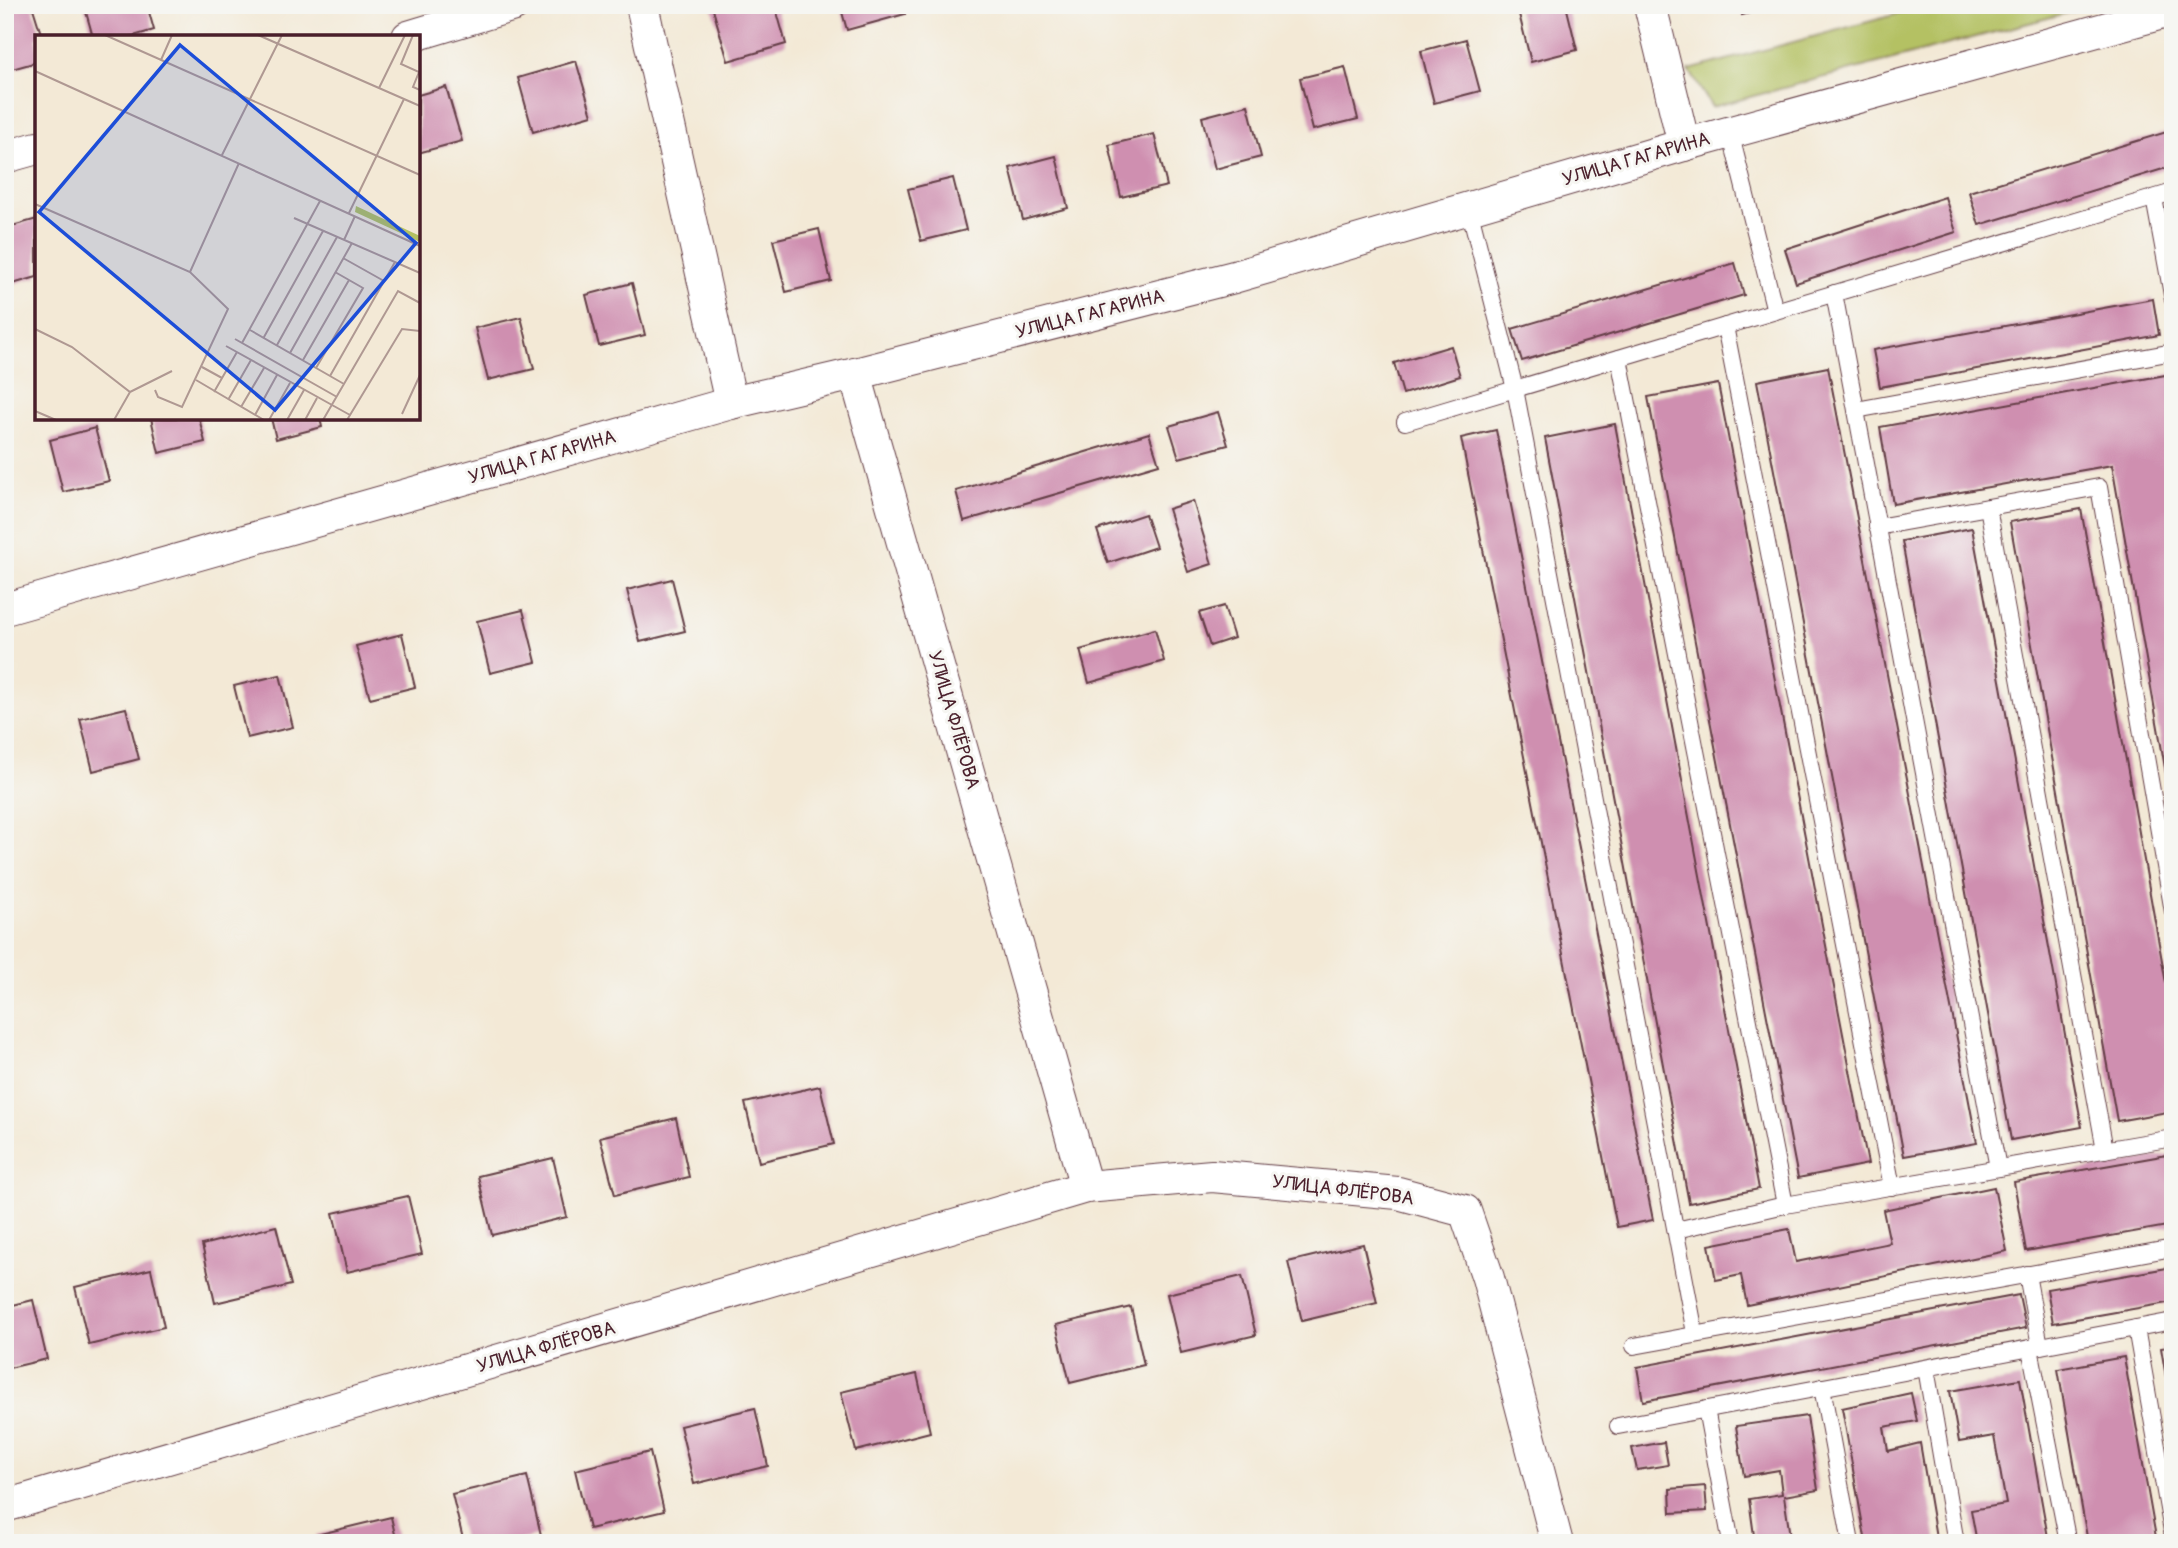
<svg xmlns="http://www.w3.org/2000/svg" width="2178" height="1548" font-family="Pangolin,sans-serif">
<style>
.green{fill:#b4c163;stroke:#7f7047;stroke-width:2}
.building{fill:#cf8fb0}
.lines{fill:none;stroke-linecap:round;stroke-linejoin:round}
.lane-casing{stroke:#633d45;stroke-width:18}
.street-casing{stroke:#633d45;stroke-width:34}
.lane{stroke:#fff;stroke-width:16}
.street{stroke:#fff;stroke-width:32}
.labels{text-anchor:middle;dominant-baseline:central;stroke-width:6;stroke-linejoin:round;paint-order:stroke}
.street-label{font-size:19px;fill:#4a1f2b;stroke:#f6f6f2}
.inset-road{fill:none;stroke:#af9892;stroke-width:2}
.view{fill:#1d4ed8;fill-opacity:0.15;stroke:#1d4ed8;stroke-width:3.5}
.inset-edge{fill:none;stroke:#4a1f2b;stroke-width:3.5}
</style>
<rect width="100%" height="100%" fill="#f6f6f2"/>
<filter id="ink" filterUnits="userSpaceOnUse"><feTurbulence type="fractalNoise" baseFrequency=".0143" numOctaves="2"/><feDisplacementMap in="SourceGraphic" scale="14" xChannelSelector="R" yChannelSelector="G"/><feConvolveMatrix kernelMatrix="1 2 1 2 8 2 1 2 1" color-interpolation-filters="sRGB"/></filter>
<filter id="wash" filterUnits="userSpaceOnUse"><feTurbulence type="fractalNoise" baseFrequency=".00686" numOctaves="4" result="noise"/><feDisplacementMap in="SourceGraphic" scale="28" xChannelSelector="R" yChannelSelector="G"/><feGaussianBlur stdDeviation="1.57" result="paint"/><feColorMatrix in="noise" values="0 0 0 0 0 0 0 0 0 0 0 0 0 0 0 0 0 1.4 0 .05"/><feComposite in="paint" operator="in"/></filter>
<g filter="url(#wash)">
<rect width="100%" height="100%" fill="#f3e9d6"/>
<path class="green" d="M1931,5h166l-385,102 -23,-37z"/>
<g id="blocks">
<g class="building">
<path d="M32,5l10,32h-5v25l-32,9v-58z"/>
<path d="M84,5h63l7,25 -24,7h-37z"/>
<path d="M716,5h59l11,39 -58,17 -16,-55z"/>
<path d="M840,5h63l2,9 -58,16z"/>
<path d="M1536,5h30l11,45 -46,12 -13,-52z"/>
<path d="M1739,5h37v1l-34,9z"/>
<path d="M1466,39l14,52 -46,12 -13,-52z"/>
<path d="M576,61l16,54 -59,17 -15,-54z"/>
<path d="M1345,67l13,52 -45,11 -13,-52z"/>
<path d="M446,87l16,54 -44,12v-58z"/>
<path d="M1248,105l13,52 -46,12 -13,-52z"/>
<path d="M2173,130v36l-194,59 -10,-33z"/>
<path d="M1154,134l13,52 -46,11 -12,-52z"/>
<path d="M1056,156l12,52 -45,12 -13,-52z"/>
<path d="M953,178l13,52 -45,11 -13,-52z"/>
<path d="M1945,197l11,35 -160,51 -11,-34z"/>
<path d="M37,219v58l-28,8 -4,-13v-44z"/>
<path d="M819,229l12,52 -45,11 -13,-52z"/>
<path d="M1735,263l9,32 -222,66 -10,-32z"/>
<path d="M632,283l13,52 -46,11 -13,-51z"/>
<path d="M2153,299l6,36 -279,52 -7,-37z"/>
<path d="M521,317l13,52 -46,11 -13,-52z"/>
<path d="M1451,346l9,30 -57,18 -9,-31z"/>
<path d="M1828,367l149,776 -73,13 -147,-775z"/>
<path d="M2171,374l2,12 -2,416 -59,-337 -219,39 -13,-77z"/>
<path d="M1718,384l150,780 -70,14 -150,-781z"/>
<path d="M1218,412l10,33 -49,13 -10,-32z"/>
<path d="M151,418h48l6,24 -46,11z"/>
<path d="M271,418h49l2,9 -46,12z"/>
<path d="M1615,424l144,765 -70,14 -144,-765z"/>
<path d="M95,428l14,53 -46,11 -13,-52z"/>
<path d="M1496,430l157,790 -36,7 -156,-789z"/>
<path d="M1149,433l10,31 -195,57 -8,-30z"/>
<path d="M1193,501l19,63 -24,8 -20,-63z"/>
<path d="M2081,509l92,513v89l-56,10 -107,-599z"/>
<path d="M1145,514l11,33 -48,16 -11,-33z"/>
<path d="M1972,528l110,599 -71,13 -109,-599z"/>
<path d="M672,579l13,52 -45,11 -13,-52z"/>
<path d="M1224,606l10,32 -24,8 -11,-33z"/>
<path d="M523,610l13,52 -46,11 -13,-52z"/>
<path d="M1155,629l9,32 -75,22 -9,-33z"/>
<path d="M402,634l13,53 -45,11 -14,-52z"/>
<path d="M280,675l13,52 -46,11 -13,-52z"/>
<path d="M126,708l13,51 -46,12 -13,-52z"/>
<path d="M820,1086l14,58 -75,18 -14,-59z"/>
<path d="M676,1118l13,59 -74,18 -15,-58z"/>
<path d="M2173,1154v71l-147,26 -12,-69z"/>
<path d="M553,1158l14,59 -75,18 -14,-59z"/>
<path d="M1994,1187l13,64 -260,54 -6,-30 -25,5 -7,-35 80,-16 7,33 94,-19 -7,-33z"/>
<path d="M408,1196l14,58 -75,18 -14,-59z"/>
<path d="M276,1226l15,59 -76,18 -13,-58z"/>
<path d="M1363,1244l14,59 -75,18 -14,-59z"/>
<path d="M2173,1267v35l-120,21 -6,-34z"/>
<path d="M151,1269l13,58 -75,18 -14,-58z"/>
<path d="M1242,1276l14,59 -75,18 -14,-59z"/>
<path d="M2019,1295l7,33 -383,73 -6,-34z"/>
<path d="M33,1300l14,59 -42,10v-62z"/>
<path d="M1131,1307l13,58 -74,18 -14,-58z"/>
<path d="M2173,1346v60h-2l-10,-58z"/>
<path d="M2124,1357l33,186h-36l-1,-6 -32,6 -30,-174z"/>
<path d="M917,1374l13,58 -74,19 -15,-59z"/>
<path d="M2020,1379l29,164h-72l-6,-33 35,-6 -12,-68 -35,6 -9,-51z"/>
<path d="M1911,1393l6,28 -33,6 4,24 32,-8 17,100h-71l-24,-135z"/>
<path d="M755,1408l13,58 -74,18 -14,-58z"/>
<path d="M1807,1416l11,74 -34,6 7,47h-36l-6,-44 33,-5 -3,-24 -35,6 -8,-50z"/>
<path d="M1664,1442l4,23 -31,5 -5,-22z"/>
<path d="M650,1452l14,59 -75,18 -14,-59z"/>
<path d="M527,1476l14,59 -33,8h-44l-12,-49z"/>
<path d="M1705,1486l2,25 -36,2 -1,-24z"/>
<path d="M391,1517l6,26h-79l-2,-8z"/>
</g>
</g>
</g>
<g filter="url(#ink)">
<use href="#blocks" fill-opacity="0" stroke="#633d45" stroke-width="2"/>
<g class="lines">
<g class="lane-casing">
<g id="lane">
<path d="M1730,132l45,179"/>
<path d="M2154,198l19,102"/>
<path d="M1469,208l46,181 180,944"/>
<path d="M1834,293l164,875"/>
<path d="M1725,326l167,861"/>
<path d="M1619,358l166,847"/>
<path d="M1856,410l317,-58"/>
<path d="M1405,422l768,-230"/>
<path d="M1988,507l117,643"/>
<path d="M1877,527l222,-40 74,425"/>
<path d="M1676,1230l109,-25 388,-67"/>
<path d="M2027,1274l13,72"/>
<path d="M2136,1328l37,209"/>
<path d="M1634,1346l539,-98"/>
<path d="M2030,1348l38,195"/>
<path d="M1926,1368l30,175"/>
<path d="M1822,1387l29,156"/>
<path d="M1706,1409l25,134"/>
<path d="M1618,1426l555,-105"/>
</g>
</g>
<g class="street-casing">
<g id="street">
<path d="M642,5l89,398"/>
<path d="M1650,5l34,140"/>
<path d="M408,37l106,-32"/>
<path d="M5,157l32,-9"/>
<path d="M855,374l231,813"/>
<path d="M5,609l726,-206 124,-29 379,-97 450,-132 489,-135"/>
<path d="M5,1506l1081,-319 126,-11 186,17 67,18 23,67 69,265"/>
</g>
</g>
<use href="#lane" class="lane"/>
<use href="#street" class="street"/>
</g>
</g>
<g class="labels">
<g class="street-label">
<text transform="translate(1636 159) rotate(-16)">УЛИЦА ГАГАРИНА</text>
<text transform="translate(1090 314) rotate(-14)">УЛИЦА ГАГАРИНА</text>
<text transform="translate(542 457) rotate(-16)">УЛИЦА ГАГАРИНА</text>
<text transform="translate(954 720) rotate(74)">УЛИЦА ФЛЁРОВА</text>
<text transform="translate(1343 1190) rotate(7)">УЛИЦА ФЛЁРОВА</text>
<text transform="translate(546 1347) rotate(-16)">УЛИЦА ФЛЁРОВА</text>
</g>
</g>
<g transform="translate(35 35)">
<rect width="385" height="385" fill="#f3e9d6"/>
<path d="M321,171l64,30v6l-65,-30z" fill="#b4c163"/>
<path class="inset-road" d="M70,0l315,140M223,0l162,71M378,0l-12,29 18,8 -6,15 7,3M126,25l11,-25M0,36l385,175M344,53l26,-53M187,120l60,-120M0,169l155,68 38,37 -46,98 -24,-10 -3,-7M314,178l55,-114M259,183l126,55M309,205l11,-24M308,223l41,23M155,237l49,-109M0,294l37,18 58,45 42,-21M215,295l94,54M229,302l59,-106M200,304l102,58M207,308l78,-142M242,310l60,-108M191,311l124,69M255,318l62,-110M268,325l46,-80M167,332l20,11M281,333l47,-80 -28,-16M295,341l65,-114M161,345l68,40M179,357l23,-40M193,365l23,-40M206,372l23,-39M0,376l21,9M367,379l18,-39M220,380l22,-40M79,385l16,-28M234,385l21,-37M252,385l17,-30M270,385l12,-22M288,385l75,-129 22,12M312,385l55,-91 18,2"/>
<path class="view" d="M145,10l236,198 -141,167 -236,-198z"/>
<rect width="385" height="385" class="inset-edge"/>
</g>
<rect width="2178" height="1548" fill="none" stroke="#f6f6f2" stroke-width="28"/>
</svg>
